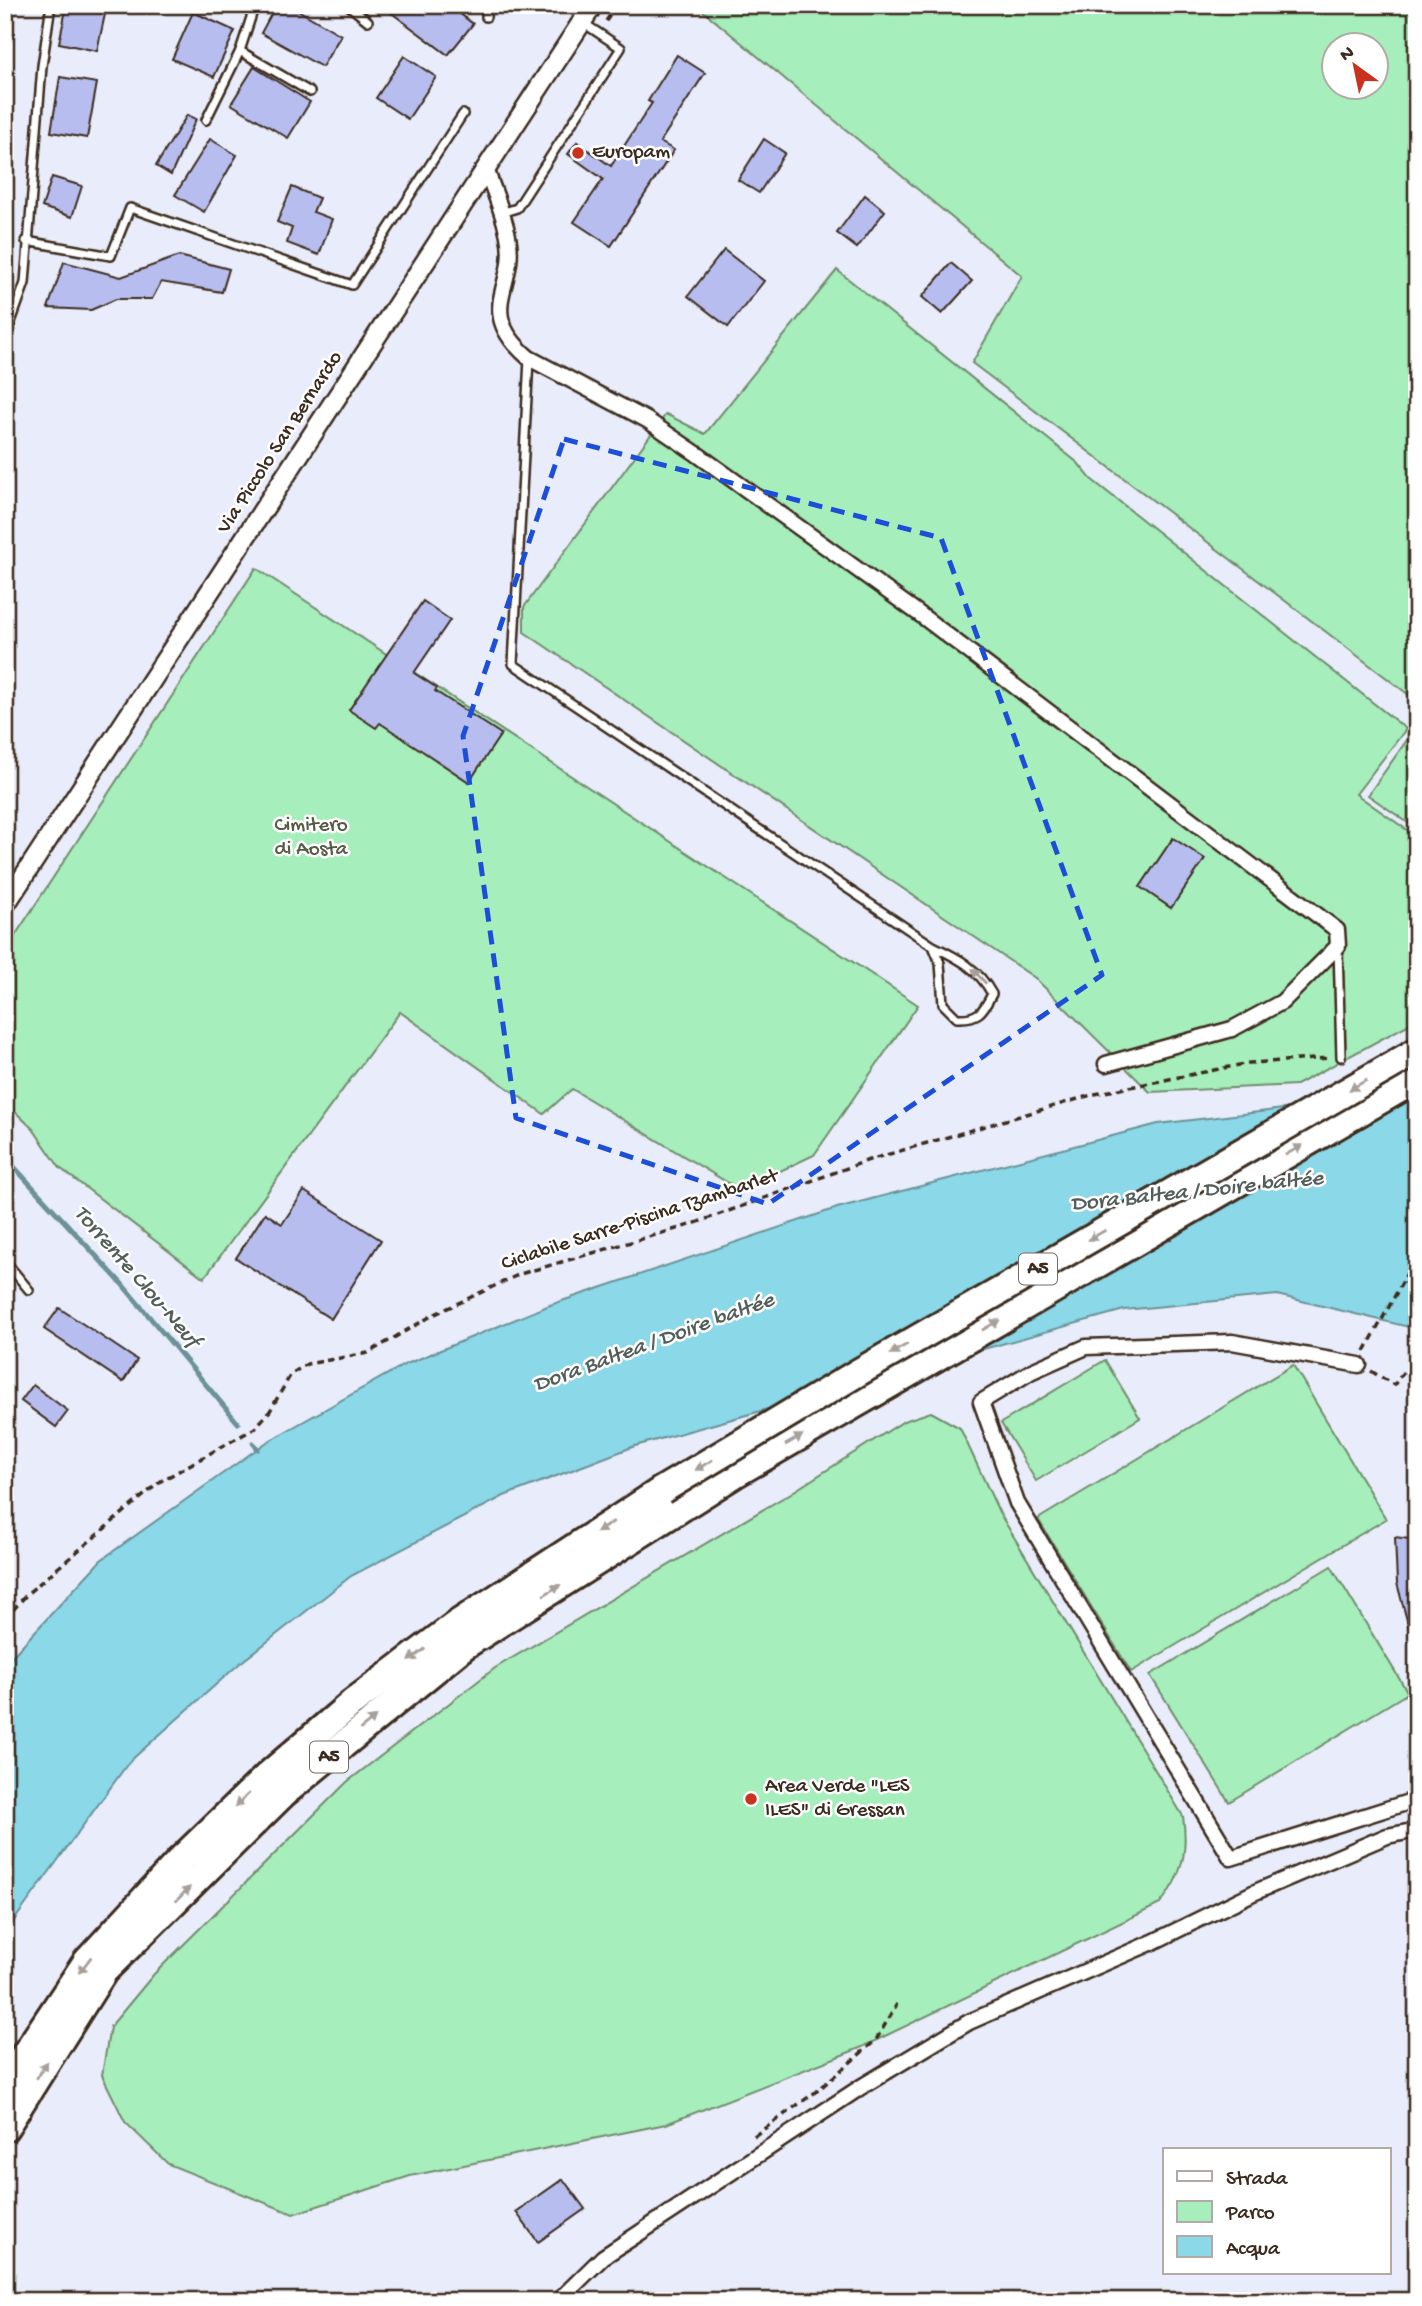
<svg xmlns="http://www.w3.org/2000/svg" width="1422" height="2306" font-family="'Gochi Hand',sans-serif">
<style>
.green{fill:#a6eebb;stroke:#708c6c;stroke-width:2;fill-rule:evenodd}
.water{fill:#8ad8e8;stroke:#6a9297;stroke-width:2}
.lines{fill:none;stroke-linecap:round;stroke-linejoin:round}
.stream{stroke:#6a9297;stroke-width:5}
.building{fill:#b7beef;stroke:#3b2a1e;stroke-width:2}
.service-casing{stroke:#3b2a1e;stroke-width:12}
.minor-casing{stroke:#3b2a1e;stroke-width:19}
.tertiary-casing{stroke:#3b2a1e;stroke-width:23}
.motorway-casing{stroke:#3b2a1e;stroke-width:32}
.path{stroke:#3b2a1e;stroke-width:3.5;stroke-dasharray:7 5;stroke-linecap:butt}
.service{stroke:#fff;stroke-width:7}
.minor{stroke:#fff;stroke-width:14}
.tertiary{stroke:#fff;stroke-width:18}
.motorway{stroke:#fff;stroke-width:26}
.motorway-bridge-casing{stroke:#3b2a1e;stroke-width:32;stroke-linecap:butt}
.motorway-bridge{stroke:#fff;stroke-width:26}
.oneway{fill:#a79f9a}
.marked{fill:none;stroke:#1d4ed8;stroke-width:5;stroke-dasharray:14 9;stroke-linejoin:round}
.poi-dot{fill:#c8321e;stroke:#fff;stroke-width:2.5}
.labels{text-anchor:middle;dominant-baseline:central;stroke-width:5;stroke-linejoin:round;paint-order:stroke}
.shield{fill:#fff;stroke:#766a62;stroke-width:2}
.shield-label{font-size:19px;font-weight:bold;fill:#3b2a1e}
.poi-label{font-size:21px;fill:#3b2a1e;stroke:#fff;text-anchor:start}
.street-label{font-size:21px;fill:#3b2a1e;stroke:#fff}
.park-label{font-size:21px;fill:#565b45;stroke:#fff}
.water-label{font-size:23px;font-style:italic;fill:#535e5b;stroke:#fff}
</style>
<rect width="100%" height="100%" fill="#e9ecfa"/>
<filter id="ink" filterUnits="userSpaceOnUse"><feTurbulence type="fractalNoise" baseFrequency=".0143" numOctaves="2"/><feDisplacementMap in="SourceGraphic" scale="14" xChannelSelector="R" yChannelSelector="G"/><feConvolveMatrix kernelMatrix="1 2 1 2 8 2 1 2 1" color-interpolation-filters="sRGB"/></filter>
<g filter="url(#ink)">
<g class="green">
<path d="M696,5h721v696l-445,-338 50,-87zM1334,46h42v42h-42z"/>
<path d="M837,270l241,193 13,16 315,250 -50,65 61,43v183l-121,65 -146,7 -115,-114 -511,-346v-25l142,-193 39,20z"/>
<path d="M256,568l662,437 -104,150 -74,35 -168,-101 -28,25 -144,-102 -196,266 -144,-110 -27,-39 -28,-27v-151z"/>
<path d="M1417,726v103l-49,-34z"/>
<path d="M1105,1360l35,58 -104,63 -35,-58z"/>
<path d="M1293,1365l93,154 -255,153 -93,-153z"/>
<path d="M931,1412l29,16 40,86 183,302c5,36 0,59 -23,88l-300,144 -194,76 -256,52 -117,38 -125,-50 -43,-42 -23,-47 8,-48 44,-53 193,-192 148,-114 296,-175 113,-72z"/>
<path d="M1331,1566l77,127 -179,109 -79,-127z"/>
</g>
<path class="water" d="M1417,1093v236l-140,-34 -153,15 -489,136 -131,50 -153,80 -112,88 -110,98 -124,171v-269l96,-104 166,-118 137,-77 146,-60 287,-97 321,-84z"/>
<g class="lines">
<g class="stream">
<path d="M5,1157l117,127 116,139"/>
<path d="M253,1443l5,6"/>
</g>
</g>
<g class="building">
<path d="M67,5h40l-10,46 -38,-8z"/>
<path d="M276,5h13l52,30 -19,32 -61,-34z"/>
<path d="M381,5h68l24,19 -25,31z"/>
<path d="M193,12l42,19 -21,46 -42,-18z"/>
<path d="M677,55l28,18 -45,69 14,8 -63,96 -37,-24 29,-43 -35,-25 9,-12 34,24 41,-63 -4,-2z"/>
<path d="M404,56l32,21 -28,42 -32,-21z"/>
<path d="M254,67l56,35 -22,36 -57,-34z"/>
<path d="M60,77l37,6 -10,55 -36,-6z"/>
<path d="M187,115l9,4 -25,56 -15,-9z"/>
<path d="M210,139l27,16 -33,57 -29,-17z"/>
<path d="M764,139l21,14 -26,40 -21,-13z"/>
<path d="M52,177l30,9 -10,31 -30,-10z"/>
<path d="M292,187l27,11 -6,14 19,7 -13,36 -32,-12 5,-15 -15,-6z"/>
<path d="M865,195l20,16 -28,37 -20,-15z"/>
<path d="M724,250l40,31 -36,46 -40,-31z"/>
<path d="M179,256l50,13 -7,23 -61,-10 -9,17h-36l-25,11 -43,-2 16,-46 57,15z"/>
<path d="M951,263l21,18 -30,33 -20,-17z"/>
<path d="M423,601l27,19 -36,53 23,15 -2,3 66,43 -32,48 -89,-59 -4,5 -27,-18z"/>
<path d="M1173,838l32,21 -34,49 -31,-21z"/>
<path d="M304,1191l77,49 -50,79 -95,-61 29,-45 17,11z"/>
<path d="M59,1308l78,52 -14,22 -79,-53z"/>
<path d="M33,1385l35,26 -12,16 -35,-26z"/>
<path d="M1395,1537l22,3v98l-5,1 -15,-56z"/>
<path d="M563,2179l22,30 -47,33 -22,-30z"/>
</g>
<g class="lines">
<g class="service-casing">
<g id="service">
<path d="M255,5l-15,46 70,41"/>
<path d="M348,5l20,16"/>
<path d="M486,17l1,-12"/>
<path d="M206,120l34,-69"/>
<path d="M501,213l16,-5 104,-160 -39,-26"/>
<path d="M26,241l85,15 19,-48 222,77 111,-171"/>
<path d="M5,339l20,-56 17,-217 9,-61"/>
<path d="M529,359l-16,305 420,282c25,12 45,22 59,48 -9,18 -14,25 -35,24l-14,-14 -3,-41 -7,-17"/>
<path d="M1338,947l3,110"/>
<path d="M5,1261l24,29"/>
</g>
</g>
<g class="minor-casing">
<g id="minor">
<path d="M486,168c7,22 18,46 22,68 11,51 -36,73 21,122l118,62 50,34 221,159 419,317 1,16 -56,56 -50,27 -126,35"/>
<path d="M1359,1365l-127,-23 -146,5 -54,24 -51,31 36,101 214,355 181,-57 5,3"/>
<path d="M558,2301l45,-44 258,-170 108,-65 184,-80 100,-49 134,-57 30,-6"/>
</g>
</g>
<g class="tertiary-casing">
<path id="tertiary" d="M5,905l588,-900"/>
</g>
<g class="motorway-casing">
<g id="motorway">
<path d="M5,2084l82,-123 92,-100 88,-85 85,-73 102,-77 208,-136"/>
<path d="M5,2128l99,-157 179,-177 181,-148 271,-172 682,-395"/>
</g>
</g>
<g class="path">
<path d="M606,21l11,-16"/>
<path d="M1365,1351l52,-96"/>
<path d="M1371,1371l23,14 10,-14h13"/>
<path d="M5,1619l23,-26 133,-112 94,-53 15,-17 21,-37 16,-10 61,-11 65,-38 87,-41 170,-49 179,-65 226,-66 154,-31 81,-5"/>
<path d="M754,2136l63,-45 59,-51 21,-36"/>
</g>
<use href="#service" class="service"/>
<use href="#minor" class="minor"/>
<use href="#tertiary" class="tertiary"/>
<use href="#motorway" class="motorway"/>
<g class="motorway-bridge-casing">
<path id="motorway-bridge" d="M662,1490l197,-118 558,-321"/>
</g>
<use href="#motorway-bridge" class="motorway-bridge"/>
</g>
<defs><path id="oneway-solid" d="M-6-.8H1V-3.2L6.5 0L1 3.2V.8H-6Z" transform="scale(1.75)"/></defs>
<g class="oneway">
<use href="#oneway-solid" transform="translate(979 976) rotate(-133)"/>
<use href="#oneway-solid" transform="translate(1358 1085) rotate(150)"/>
<use href="#oneway-solid" transform="translate(1294 1150) rotate(-30)"/>
<use href="#oneway-solid" transform="translate(1097 1235) rotate(150)"/>
<use href="#oneway-solid" transform="translate(991 1325) rotate(-30)"/>
<use href="#oneway-solid" transform="translate(899 1349) rotate(150)"/>
<use href="#oneway-solid" transform="translate(794 1440) rotate(-30)"/>
<use href="#oneway-solid" transform="translate(704 1465) rotate(149)"/>
<use href="#oneway-solid" transform="translate(605 1527) rotate(147)"/>
<use href="#oneway-solid" transform="translate(552 1590) rotate(-32)"/>
<use href="#oneway-solid" transform="translate(417 1655) rotate(143)"/>
<use href="#oneway-solid" transform="translate(368 1723) rotate(-39)"/>
<use href="#oneway-solid" transform="translate(242 1800) rotate(136)"/>
<use href="#oneway-solid" transform="translate(183 1894) rotate(-45)"/>
<use href="#oneway-solid" transform="translate(85 1965) rotate(127)"/>
<use href="#oneway-solid" transform="translate(42 2070) rotate(-57)"/>
</g>
</g>
<path class="marked" d="M564,439l377,99 161,437 -334,229 -252,-86 -53,-382z"/>
<g class="poi-dot">
<circle cx="578" cy="153" r="7"/>
<circle cx="751" cy="1799" r="7"/>
</g>
<g class="labels">
<g class="shield">
<rect x="1019" y="1253.5" width="38" height="31" rx="5"/>
<rect x="310" y="1741.5" width="38" height="31" rx="5"/>
</g>
<g class="shield-label">
<text x="1038" y="1269">A5</text>
<text x="329" y="1757">A5</text>
</g>
<g class="poi-label">
<text x="592" y="153">Europam</text>
<text x="765" y="1787">Area Verde "LES<tspan x="765" dy="24">ILES" di Gressan</tspan></text>
</g>
<g class="street-label">
<text transform="translate(281 443) rotate(-57)">Via Piccolo San Bernardo</text>
<text transform="translate(640 1221) rotate(-18)">Ciclabile Sarre-Piscina Tzambarlet</text>
</g>
<g class="park-label">
<text x="311" y="826">Cimitero<tspan x="311" dy="24">di Aosta</tspan></text>
</g>
<g class="water-label">
<text transform="translate(1197 1192) rotate(-6)">Dora Baltea / Doire baltée</text>
<text transform="translate(136 1277) rotate(49)">Torrente Clou-Neuf</text>
<text transform="translate(654 1343) rotate(-20)">Dora Baltea / Doire baltée</text>
</g>
</g>
<rect width="1422" height="2306" fill="none" stroke="#fff" stroke-width="28"/>
<rect x="14" y="14" width="1394" height="2278" fill="none" stroke="#3b2a1e" stroke-width="2.5" filter="url(#ink)"/>
<rect x="1163" y="2148" width="228" height="126" fill="#ffffff" stroke="#b1aaa5" stroke-width="2"/>
<rect x="1177" y="2171" width="35" height="10" fill="#ffffff" stroke="#b1aaa5" stroke-width="2"/>
<text x="1226" y="2184" font-size="21" fill="#3b2a1e">Strada</text>
<rect x="1177" y="2201" width="35" height="21" fill="#a6eebb" stroke="#b1aaa5" stroke-width="2"/>
<text x="1226" y="2218" font-size="21" fill="#3b2a1e">Parco</text>
<rect x="1177" y="2236" width="35" height="21" fill="#8ad8e8" stroke="#b1aaa5" stroke-width="2"/>
<text x="1226" y="2254" font-size="21" fill="#3b2a1e">Acqua</text>
<g transform="translate(1355 66) rotate(327)"><circle r="33" fill="#ffffff" stroke="#b1aaa5" stroke-width="2"/>
<path d="M0-5L12 26L0 18L-12 26Z" fill="#c8321e"/>
<text y="-10" font-size="19" font-weight="bold" text-anchor="middle" fill="#3b2a1e">N</text>
</g>
</svg>
